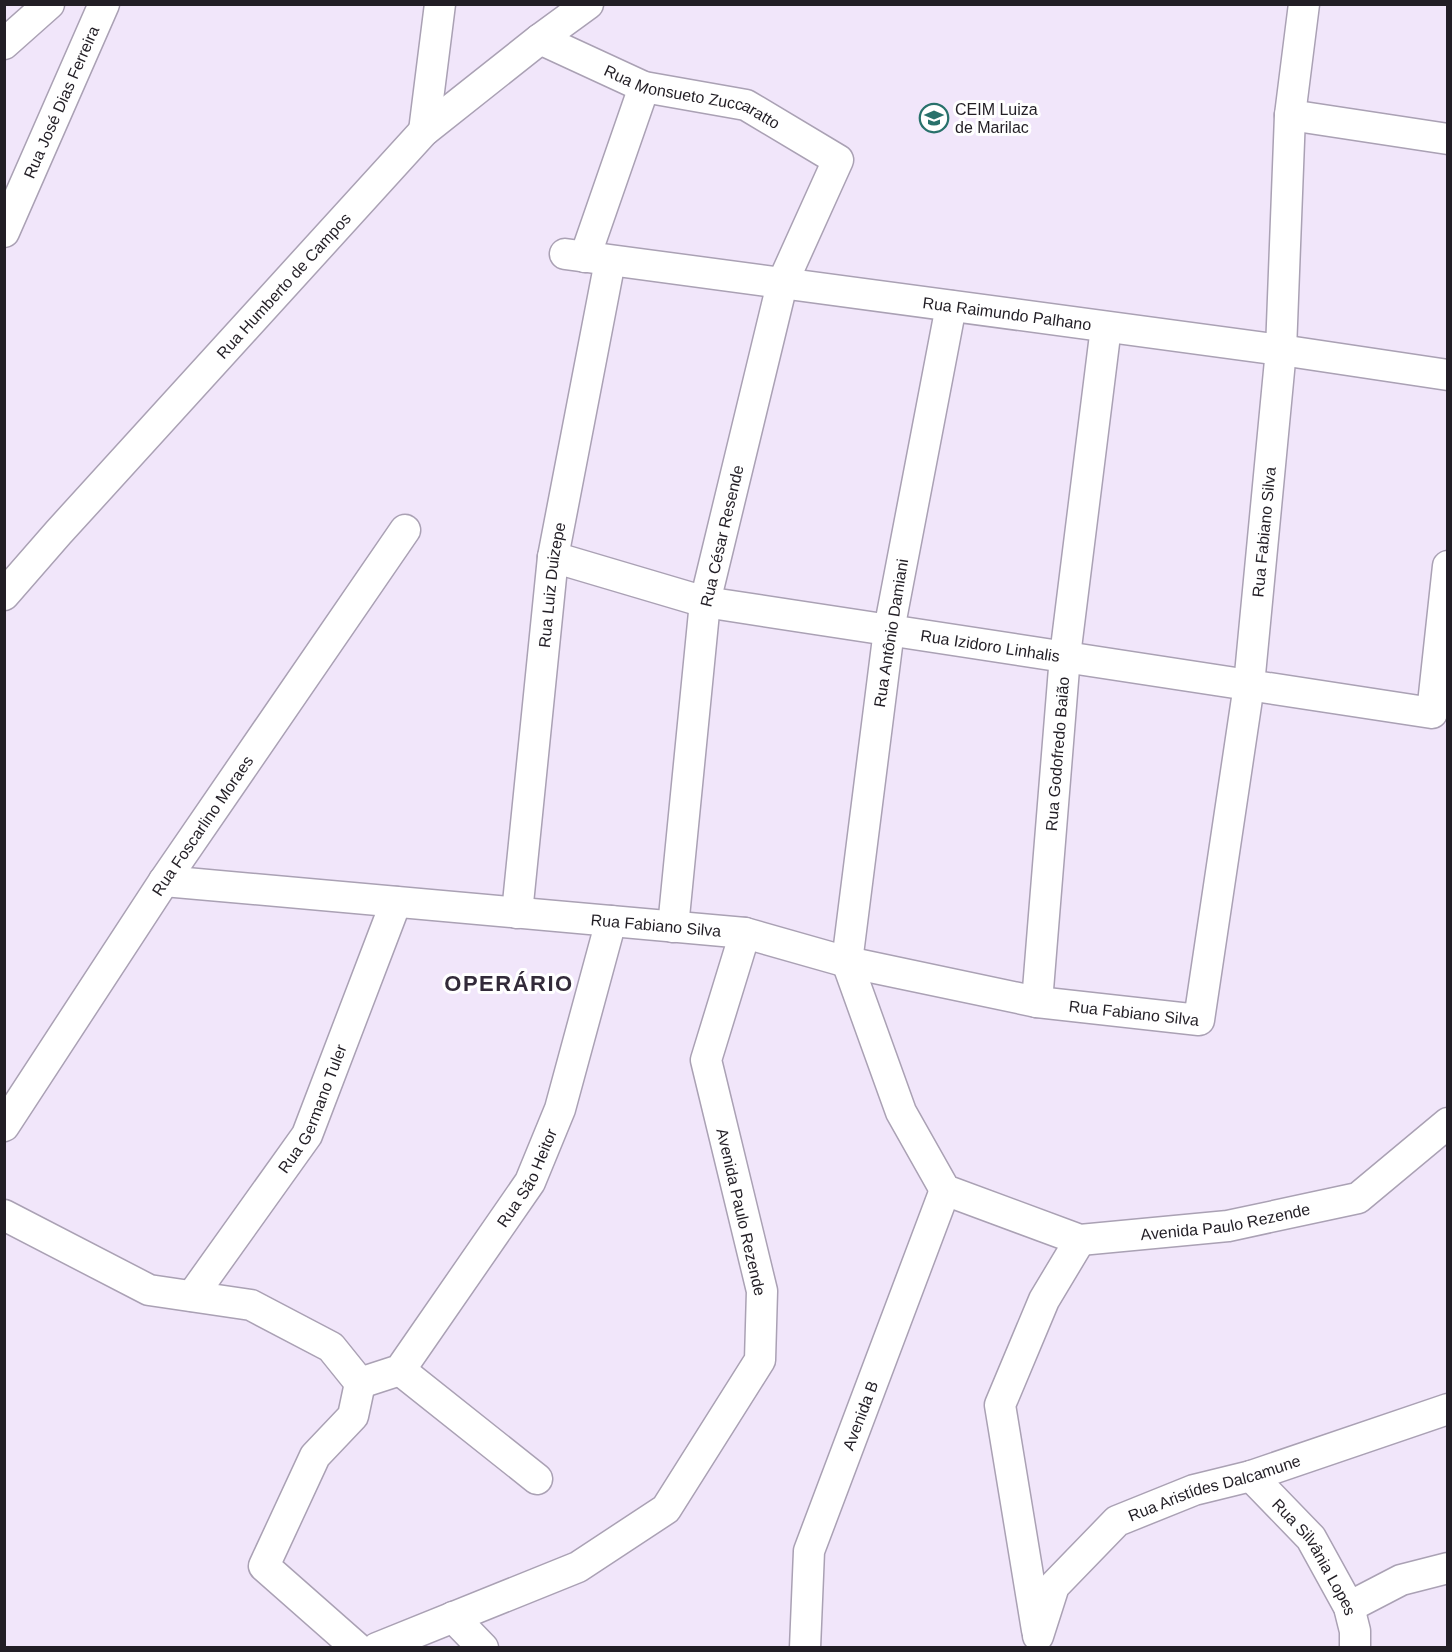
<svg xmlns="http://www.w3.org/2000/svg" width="1452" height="1652" font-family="Helvetica,sans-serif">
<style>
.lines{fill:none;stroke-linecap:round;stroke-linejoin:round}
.street-casing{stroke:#aaa1b4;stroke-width:33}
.street{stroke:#fff;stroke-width:30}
.labels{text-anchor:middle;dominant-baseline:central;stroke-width:6;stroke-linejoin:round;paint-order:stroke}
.street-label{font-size:16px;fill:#221e25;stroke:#fff}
.poi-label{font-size:16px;fill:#221e25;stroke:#fff;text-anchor:start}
.district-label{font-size:22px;font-weight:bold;letter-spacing:1.5px;fill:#322a39;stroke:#fff}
</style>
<rect width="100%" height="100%" fill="#f1e6fa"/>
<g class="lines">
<g class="street-casing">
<g id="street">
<path id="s1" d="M540,39l104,48 102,18 92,55 -56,124 -77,318 -32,325"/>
<path d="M4,44l45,-40"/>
<path d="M1290,115l158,24"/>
<path d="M424,131l16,-127"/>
<path id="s2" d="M4,232l100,-228"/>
<path id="s3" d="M565,254l716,96 167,25"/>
<path d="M585,257l59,-170"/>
<path id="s4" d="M951,306l-62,324 -42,332 54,150 44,78 135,50 148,-14 130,-28 90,-75"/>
<path id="s5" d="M553,557l152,45 727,111 16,-147"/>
<path id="s6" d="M4,595l54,-62 366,-402 116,-92 48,-35"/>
<path id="s7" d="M164,881l581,52 102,29 190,40 162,18 50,-335 32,-335 9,-235 14,-111"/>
<path id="s8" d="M517,913l36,-356 57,-296"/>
<path id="s9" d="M1037,1002l28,-346 41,-329"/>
<path id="s10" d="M4,1126l160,-245 241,-351"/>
<path d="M4,1215l145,75 102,15 80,42 29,36 -7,33 -38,40 -51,110 93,82"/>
<path id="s11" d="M192,1296l115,-161 89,-233"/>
<path d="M400,1370l137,109"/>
<path id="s12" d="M360,1383l40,-13 130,-188 30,-73 51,-188"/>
<path id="s13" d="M1251,1476l60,62 38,69 6,24v17"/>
<path d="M1349,1607l52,-27 47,-12"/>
<path d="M453,1617l30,31"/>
<path d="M1037,1630l-37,-225 44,-105 36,-60"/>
<path id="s14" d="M1038,1636l16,-50 63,-65 77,-31 57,-14 197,-67"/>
<path d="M377,1648l201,-81 88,-58 94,-149 2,-69 -56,-231 39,-127"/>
<path id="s15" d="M805,1648l4,-97 136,-361"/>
</g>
</g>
<use href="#street" class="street"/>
</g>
<defs>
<g id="school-ring" transform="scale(1.5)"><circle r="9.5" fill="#fff" stroke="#28716b" stroke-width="1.5"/><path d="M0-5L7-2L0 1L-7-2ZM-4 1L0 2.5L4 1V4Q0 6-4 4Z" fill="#28716b"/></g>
</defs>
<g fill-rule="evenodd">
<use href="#school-ring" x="934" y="118"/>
</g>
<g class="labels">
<g class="street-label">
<text stroke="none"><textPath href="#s1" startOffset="164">Rua Monsueto Zuccaratto</textPath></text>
<text stroke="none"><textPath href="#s2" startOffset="142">Rua José Dias Ferreira</textPath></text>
<text stroke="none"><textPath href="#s6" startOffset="417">Rua Humberto de Campos</textPath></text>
<text stroke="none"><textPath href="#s3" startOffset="446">Rua Raimundo Palhano</textPath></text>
<text stroke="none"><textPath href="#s7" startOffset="1539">Rua Fabiano Silva</textPath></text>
<text transform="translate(722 536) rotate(-77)">Rua César Resende</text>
<text stroke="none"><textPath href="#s8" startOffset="330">Rua Luiz Duizepe</textPath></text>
<text transform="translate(891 633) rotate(-81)">Rua Antônio Damiani</text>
<text stroke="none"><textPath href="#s5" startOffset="447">Rua Izidoro Linhalis</textPath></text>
<text stroke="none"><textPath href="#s9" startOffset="249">Rua Godofredo Baião</textPath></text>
<text stroke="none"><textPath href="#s10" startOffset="360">Rua Foscarlino Moraes</textPath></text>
<text stroke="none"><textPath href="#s7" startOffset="494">Rua Fabiano Silva</textPath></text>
<text stroke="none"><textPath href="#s7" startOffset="981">Rua Fabiano Silva</textPath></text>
<text stroke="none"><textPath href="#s11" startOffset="224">Rua Germano Tuler</textPath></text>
<text stroke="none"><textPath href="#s12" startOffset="273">Rua São Heitor</textPath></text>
<text transform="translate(741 1212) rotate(77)">Avenida Paulo Rezende</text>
<text stroke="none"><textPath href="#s4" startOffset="1204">Avenida Paulo Rezende</textPath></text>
<text stroke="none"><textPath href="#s15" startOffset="242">Avenida B</textPath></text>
<text stroke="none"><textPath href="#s14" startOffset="246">Rua Aristídes Dalcamune</textPath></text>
<text stroke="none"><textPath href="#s13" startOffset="104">Rua Silvânia Lopes</textPath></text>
</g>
<g class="poi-label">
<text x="955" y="109">CEIM Luiza<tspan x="955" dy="18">de Marilac</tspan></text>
</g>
<g class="district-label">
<text x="509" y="983">OPERÁRIO</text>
</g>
</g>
<rect width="1452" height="1652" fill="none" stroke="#221e25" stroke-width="12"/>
</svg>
